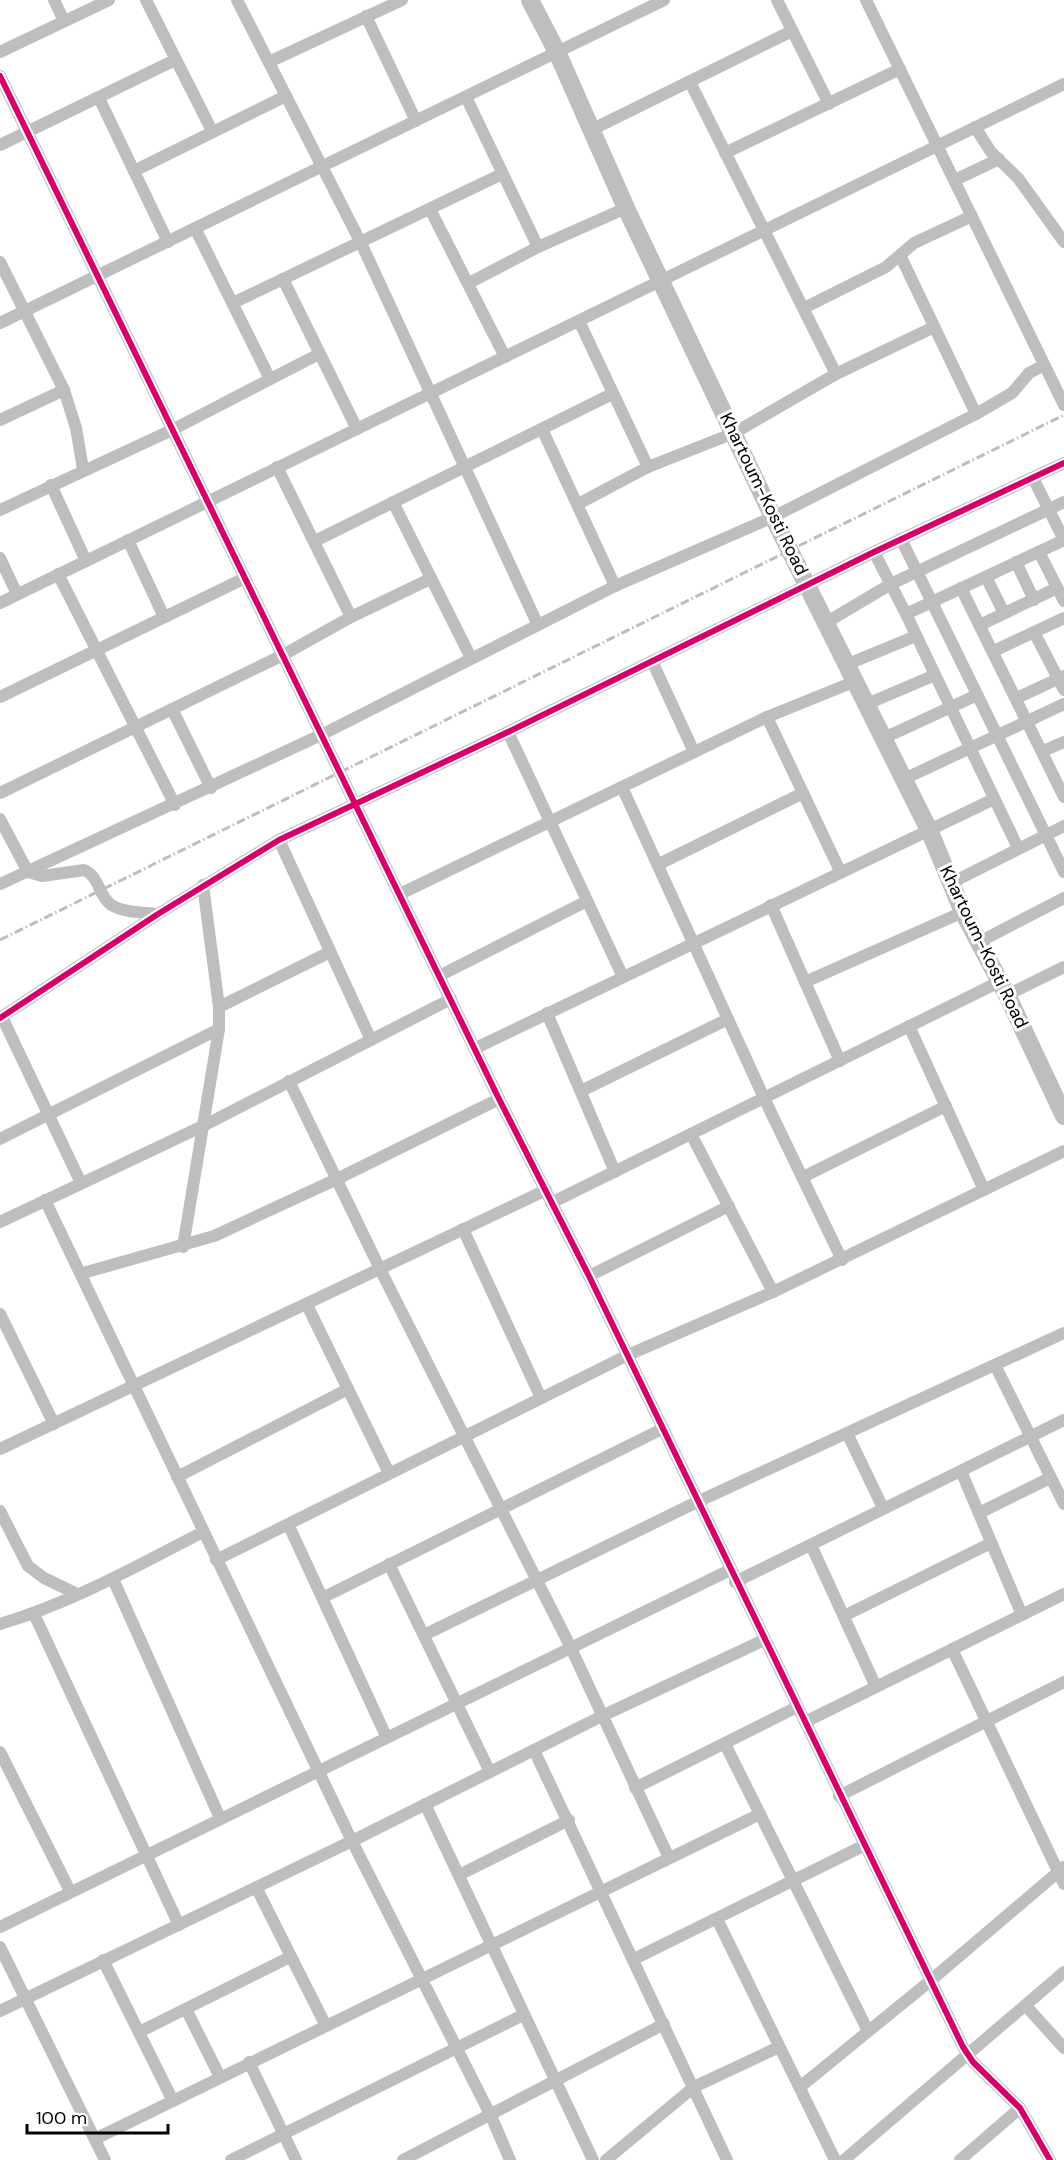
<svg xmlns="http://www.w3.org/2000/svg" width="1064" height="2160" font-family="'DM Sans',sans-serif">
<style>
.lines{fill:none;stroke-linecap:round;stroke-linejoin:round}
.minor{stroke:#bebebe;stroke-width:12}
.highway{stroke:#bebebe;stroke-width:18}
.rail{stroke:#bebebe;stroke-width:3;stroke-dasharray:9 3 1.5 3;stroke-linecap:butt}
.cycleway-casing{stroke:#fff;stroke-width:10}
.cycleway{stroke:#d6006c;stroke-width:6}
.labels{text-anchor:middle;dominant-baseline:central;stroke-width:6;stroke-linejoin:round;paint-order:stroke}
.street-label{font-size:18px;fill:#000;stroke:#fff}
</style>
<rect width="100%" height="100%" fill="#fff"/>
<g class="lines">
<g class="minor">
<path d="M54,0l10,21"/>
<path d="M146,0l66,131"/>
<path d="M237,0l124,243 176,380"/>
<path d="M777,0l52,104"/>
<path d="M866,0l198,405"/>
<path d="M366,16l50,105"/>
<path d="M0,52l109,-52"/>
<path d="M269,62l133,-62"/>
<path d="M0,76l499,1023 90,177 374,771 10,15 47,46 30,52"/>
<path d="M690,82l146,292"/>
<path d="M466,97l72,150"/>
<path d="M99,98l69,144"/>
<path d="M975,127l16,25 27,26 46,64"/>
<path d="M591,130l201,-99"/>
<path d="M0,145l175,-85"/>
<path d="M725,153l175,-84"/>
<path d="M134,171l152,-75"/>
<path d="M955,180l44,-21"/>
<path d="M430,209l75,148"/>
<path d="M195,228l75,151"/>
<path d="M900,255l76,159"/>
<path d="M0,262l64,128 12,38 7,41"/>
<path d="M283,279l74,150"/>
<path d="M469,283l69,-36 88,-39"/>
<path d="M233,303l269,-129"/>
<path d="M804,308l82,-41 28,-24 58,-27"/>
<path d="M579,321l69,146"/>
<path d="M0,323l664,-323"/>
<path d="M0,420l64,-30"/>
<path d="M542,429l73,157"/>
<path d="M277,467l74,150"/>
<path d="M1033,478l31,62"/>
<path d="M51,485l35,76"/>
<path d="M393,502l78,156"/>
<path d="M578,504l70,-37 86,-34 102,-59 98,-47"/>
<path d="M0,510l172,-80 147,-76"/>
<path d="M901,539l163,333"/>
<path d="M128,540l36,77"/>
<path d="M315,541l297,-147"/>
<path d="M874,552l32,62 112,234"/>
<path d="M1039,552l25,49"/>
<path d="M0,558l17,36"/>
<path d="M1016,562l18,38"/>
<path d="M58,574l117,231"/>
<path d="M986,577l18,36"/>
<path d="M961,588l103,209"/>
<path d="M0,603l1064,-519"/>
<path d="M906,614l158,-74"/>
<path d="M827,622l64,-38 173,-82"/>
<path d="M980,625l77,-37"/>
<path d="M1034,632l30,58"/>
<path d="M994,651l70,-33"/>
<path d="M652,661l42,91"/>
<path d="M848,664l68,-28"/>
<path d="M0,697l245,-119"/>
<path d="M1017,698l47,-22"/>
<path d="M867,704l68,-29"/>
<path d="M172,709l39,79"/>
<path d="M767,717l73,154"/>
<path d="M508,732l115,245"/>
<path d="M884,738l93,-43"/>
<path d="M1043,751l21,-9"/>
<path d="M904,779l160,-75"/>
<path d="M622,787l142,311 78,162"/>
<path d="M0,793l283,-138 68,-38 79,-38"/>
<path d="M0,819l28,53 14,4 42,-6c15,6 14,24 26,34 12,9 33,8 48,10"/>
<path d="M279,840l92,200"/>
<path d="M659,864l144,-71"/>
<path d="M951,883l113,-57"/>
<path d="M0,884l323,-150 292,-148 158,-69 203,-103 36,-21 17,-20 15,-8"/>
<path d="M400,894l367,-177 89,-36"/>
<path d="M771,905l69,156"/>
<path d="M979,942l85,-44"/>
<path d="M439,976l148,-75"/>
<path d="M805,982l158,-70"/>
<path d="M1007,995l57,-28"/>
<path d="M219,1007l111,-55"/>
<path d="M547,1013l68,159"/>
<path d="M2,1017l79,166"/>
<path d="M0,1018l158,-104 121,-74 229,-108 366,-180 190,-89"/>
<path d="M909,1026l75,164"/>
<path d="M476,1048l518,-249"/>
<path d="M289,1081l91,188 190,377 99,212"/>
<path d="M581,1091l147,-72"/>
<path d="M691,1134l82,158"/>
<path d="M0,1139l219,-110"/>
<path d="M803,1177l143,-71"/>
<path d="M45,1200l307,641 139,275 19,44"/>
<path d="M551,1203l448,-221"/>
<path d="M0,1222l203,-96 248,-127"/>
<path d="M463,1229l78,169"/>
<path d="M183,1247l36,-218v-22l-16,-122"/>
<path d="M83,1273l131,-37 123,-57 162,-80"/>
<path d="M589,1276l140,-70"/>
<path d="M307,1305l82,168"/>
<path d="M0,1314l54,110"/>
<path d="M995,1365l69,139"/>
<path d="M847,1433l36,75"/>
<path d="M0,1449l546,-259"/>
<path d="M961,1471l61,144"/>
<path d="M177,1477l171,-88"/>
<path d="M0,1511l28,55 16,12 33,16"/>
<path d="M979,1513l71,-35"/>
<path d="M289,1526l97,210"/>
<path d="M811,1545l65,142"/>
<path d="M216,1560l412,-205 145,-63 291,-141"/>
<path d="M389,1564l101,208"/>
<path d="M113,1579l107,239"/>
<path d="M735,1582l329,-162"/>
<path d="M324,1597l338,-168"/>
<path d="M34,1614l145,311"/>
<path d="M844,1616l147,-73"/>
<path d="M0,1624c71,-21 137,-58 203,-92"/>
<path d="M424,1635l273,-133 367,-169"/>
<path d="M952,1649l112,235"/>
<path d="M805,1722l259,-128"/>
<path d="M725,1744l143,287"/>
<path d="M534,1750l193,410"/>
<path d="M0,1752l70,139"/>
<path d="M635,1788l162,-81"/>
<path d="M839,1796l225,-114"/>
<path d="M425,1804l168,356"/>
<path d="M459,1875l110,-55"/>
<path d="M256,1887l70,139"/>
<path d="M717,1919l118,241"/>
<path d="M0,1927l730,-357"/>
<path d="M0,1947l105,213"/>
<path d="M634,1959l229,-113"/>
<path d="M103,1960l70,141"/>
<path d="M1026,2006l38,42"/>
<path d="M186,2009l34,68"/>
<path d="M0,2011l352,-170 250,-125 162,-76"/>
<path d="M139,2032l151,-75"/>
<path d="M249,2062l47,98"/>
<path d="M800,2087l130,-106 134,-114"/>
<path d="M95,2139l665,-325"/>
<path d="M231,2160l292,-145"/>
<path d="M403,2160l261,-136"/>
<path d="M606,2160l88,-73 85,-40"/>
<path d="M844,2160l220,-188"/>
<path d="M960,2160l60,-52"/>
</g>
<path class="highway" d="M530,0l27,52 69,156 147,309 157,315 33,80 44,83 57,121"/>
<path class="rail" d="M0,940l1064,-525"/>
<g class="cycleway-casing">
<g id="cycleway">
<path d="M0,76l499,1023 90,177 374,771 10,15 47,46 30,52"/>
<path d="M0,1018l158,-104 121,-74 229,-108 366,-180 190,-89"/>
</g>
</g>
<use href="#cycleway" class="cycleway"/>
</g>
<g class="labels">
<g class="street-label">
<text transform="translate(764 494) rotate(64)">Khartoum-Kosti Road</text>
<text transform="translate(984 947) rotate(64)">Khartoum-Kosti Road</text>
</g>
</g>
<path d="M27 2124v9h141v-9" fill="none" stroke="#000000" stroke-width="3"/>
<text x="36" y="2124" font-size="18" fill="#000000" stroke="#ffffff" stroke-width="4.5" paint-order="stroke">100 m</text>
</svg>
